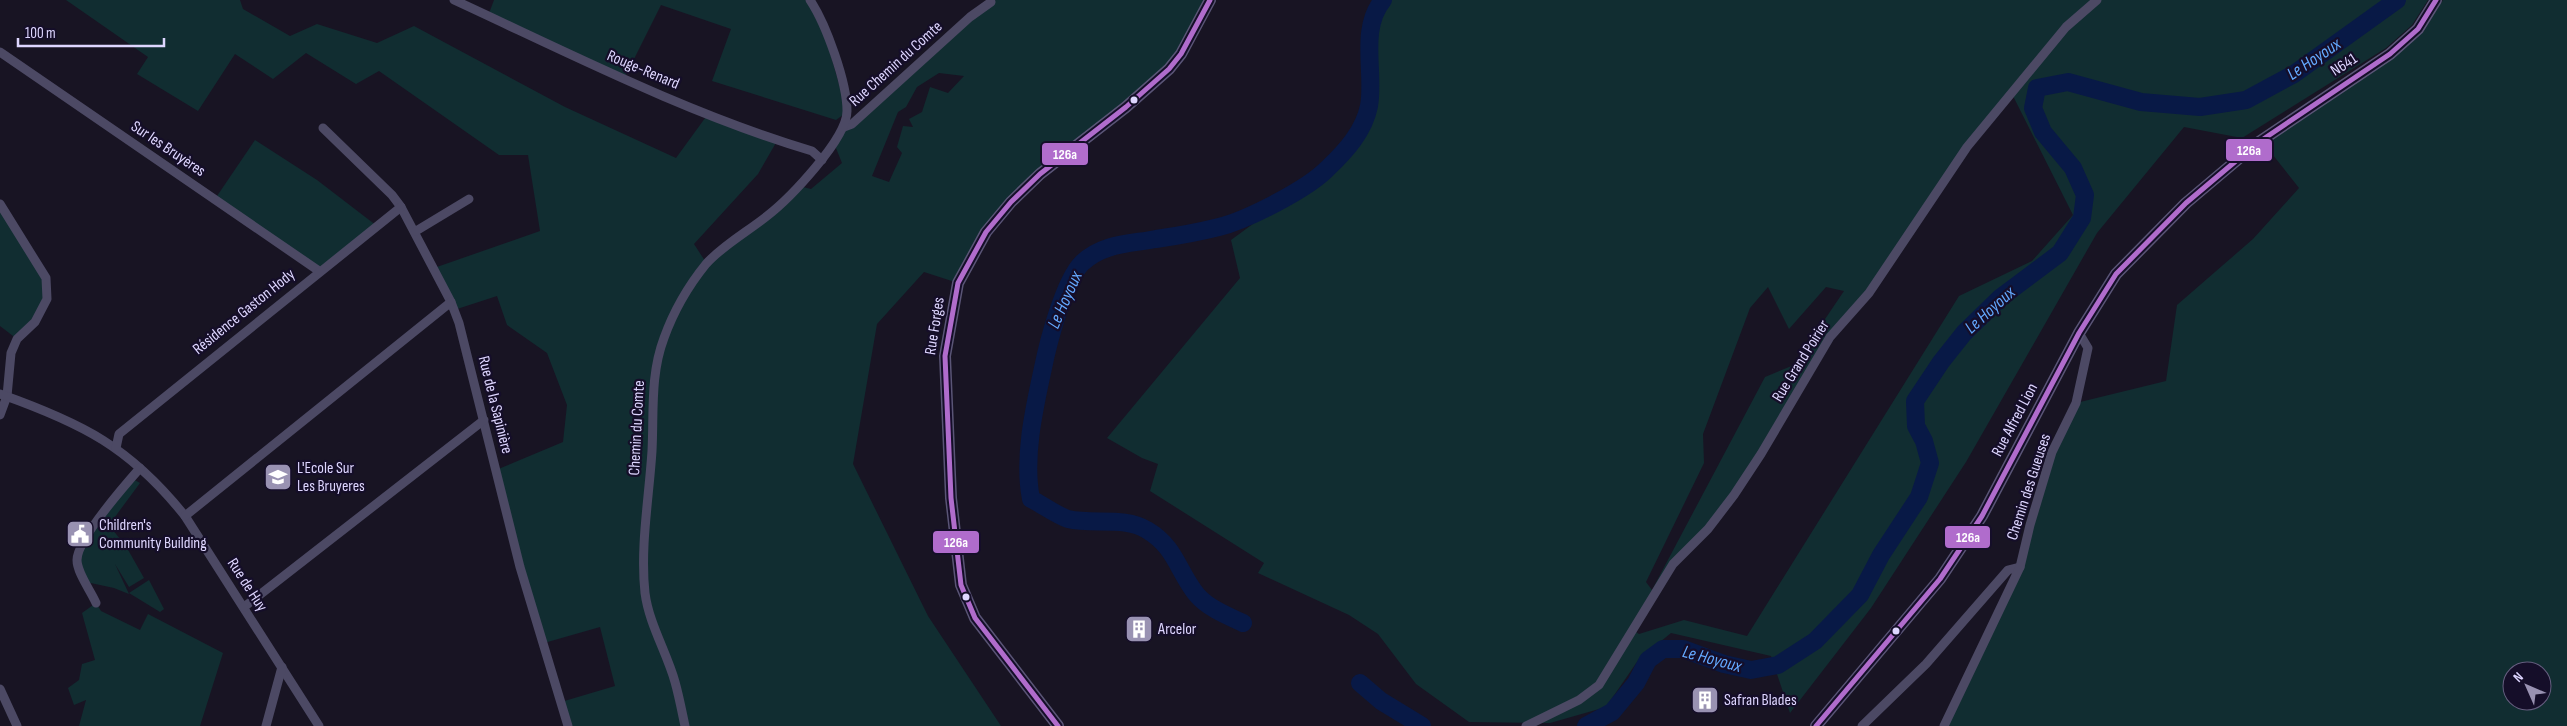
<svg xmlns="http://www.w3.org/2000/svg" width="2567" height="726" font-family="'Sofia Sans Condensed',sans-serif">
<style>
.green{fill:#112d31;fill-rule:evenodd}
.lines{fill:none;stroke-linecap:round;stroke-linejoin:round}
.river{stroke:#081946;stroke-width:18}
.minor{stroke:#4c4964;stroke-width:9}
.secondary{stroke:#5a5576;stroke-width:12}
.bus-1-casing{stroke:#150e29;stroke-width:9}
.bus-1{stroke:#b06ccc;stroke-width:5}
.bus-dot{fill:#ded6ff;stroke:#150e29;stroke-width:2}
.labels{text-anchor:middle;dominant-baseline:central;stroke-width:4.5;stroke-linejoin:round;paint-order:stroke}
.street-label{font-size:16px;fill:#ded6ff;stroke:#150e29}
.poi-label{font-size:16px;fill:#ded6ff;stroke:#150e29;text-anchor:start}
.water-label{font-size:18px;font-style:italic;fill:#64a9ff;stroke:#150e29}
.line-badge{stroke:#150e29;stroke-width:2}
.badge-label{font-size:14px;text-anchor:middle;font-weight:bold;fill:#fff}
</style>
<rect width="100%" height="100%" fill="#181423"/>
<g class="green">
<path d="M66,0h174l3,9 47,27 27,-12 60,19 37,-17 151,81 111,51 32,-44 69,27 -19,33 -64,70 13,20 92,-78 12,3 31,-26 -8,-20 10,-16 147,-125 5,-2h214l-29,54 -170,148 -53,81 -34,-11 -47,52 -24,140 75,152 73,110h-433l-7,-24 54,-16 -15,-59 -56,16 -48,-173 67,-28 4,-37 -20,-52 -40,-28 -10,-29 -43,14 -20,-42 106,-37 -12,-76h-29l-120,-84 -23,13 -50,-31 -33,26 -38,-25 -37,57 -61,-37 11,-17zM939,73l25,3 -16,17 -18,-6 -8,25 -13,7 4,8 -10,-1 -6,21 5,6 -13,29 -17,-6 26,-64 8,-5 11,-20z"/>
<path d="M494,0h316l9,14 28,98 -11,8 -124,-39 19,-52 -70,-24 -37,74 -136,-63z"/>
<path d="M1383,0h1045l-16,25 -26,23 -144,90 -58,-11 -87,106 -131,229 -95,146 -81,105 -19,-57 -100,-23 -32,26 -33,48 -56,16 -81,-1 -53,-38 -38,-50 -29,-19 -91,-42 6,-10 -114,-72 8,-27 -16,-6 -35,-20 133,-160 -9,-38 96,-70 31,-35 11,-29 -1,-42 7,-54zM2011,92l62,123 -41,46 -73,35 -212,340 -63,-16 -45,14 -6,-4 40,-66 61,-69 117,-183zM1768,287l21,42 37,-42 18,4 -50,74 -29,12 -113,213 -6,-8 58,-119 -1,-29 47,-126z"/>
<path d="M2443,0h124v726h-623l67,-138 41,-136 24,-49 90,-22 11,-76 76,-66 46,-51 -34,-43 158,-113zM2512,671h30v30h-30z"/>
<path d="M255,140l62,40 60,46 -58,45 -104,-72z"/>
<path d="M0,204l46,74 1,21 -30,40 -17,-13z"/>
<path d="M131,478l9,5 -31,42 18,23 17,30 -15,9 -14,-23 14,30 -15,-6 -28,-6 -8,-31z"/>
<path d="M149,580l15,29 -4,3 -31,-19z"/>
<path d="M96,603l5,8 39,19 8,-16 75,39 -23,73h-121l7,-26 -12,5 -6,-17 11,-8 3,-16 13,-4 -13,-47z"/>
</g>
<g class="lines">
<g class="river">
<path d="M1243,623c-15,-7 -35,-15 -46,-28 -19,-23 -21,-48 -50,-65 -22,-14 -54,-5 -79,-11 -12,-4 -25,-14 -37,-20 -8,-41 3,-90 12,-131 5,-25 21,-87 39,-105 21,-20 48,-19 74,-24 21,-3 43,-7 63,-12 28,-7 89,-38 109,-59 18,-17 36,-37 41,-62 6,-33 -10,-77 14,-106"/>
<path d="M1360,683l21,18 41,25"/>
<path d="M1586,726l26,-14 24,-29 12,-23 15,-11h20l41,15 27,6 27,-5 37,-24 45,-46 21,-40 38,-58 11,-34 -6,-22 -8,-15 -1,-25 26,-39 23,-29 36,-35 60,-45 22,-35 3,-23 -12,-27 -30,-36 -10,-24 4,-20 31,-6 73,20 59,5 46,-7 48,-26 103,-74"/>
</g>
<g class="minor">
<path d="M454,0c117,54 234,114 358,151l10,9"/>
<path d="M0,52l319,219"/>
<path d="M844,127l8,-3 118,-107 21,-15"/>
<path d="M323,128l69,67 9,12 50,95 8,21 61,244 48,159"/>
<path d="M0,204l46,74 1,21 -12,23 -18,17 -6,14 -4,43 -7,19"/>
<path d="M416,231l53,-32"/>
<path d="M0,394c82,29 130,53 185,122l134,210"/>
<path d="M116,448l3,-14 282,-227"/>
<path d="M185,516l266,-214"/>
<path d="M96,603c-5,-12 -19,-30 -19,-43 0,-20 48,-75 63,-92"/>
<path d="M244,607l240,-187"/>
<path d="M0,689l17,37"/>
<path d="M266,726l16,-59"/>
<path d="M685,726c-3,-14 -6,-30 -10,-44 -8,-29 -26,-58 -30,-89 -5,-46 4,-95 7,-142 2,-38 -2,-76 12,-113 9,-25 25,-53 42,-74 17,-19 41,-32 61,-48 22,-17 80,-77 80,-105 0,-29 -21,-87 -37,-111"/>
<path d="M1526,726l53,-26 20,-15 74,-121 35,-35 26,-34 27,-41 69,-117 39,-44 98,-146 99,-120 31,-27"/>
<path d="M1862,726l64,-62 82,-94 12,-3"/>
<path d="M1944,726l76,-159 10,-42 22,-73 24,-49 12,-55 -9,-15"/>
</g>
<g class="secondary">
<path d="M1058,726l-83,-108 -14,-33 -10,-87 -6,-142 13,-73 28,-51 25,-30 29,-28 86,-67 43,-38 12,-15 29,-54"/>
<path d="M1816,726l124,-147 42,-63 97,-183 37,-59 70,-71 70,-59 134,-90 28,-25 18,-29"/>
</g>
<g class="bus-1-casing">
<g id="bus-1">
<path d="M1058,726l-83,-108 -14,-33 -10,-87 -6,-142 13,-73 28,-51 25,-30 29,-28 86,-67 43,-38 12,-15 29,-54"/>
<path d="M1816,726l124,-147 42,-63 97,-183 37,-59 70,-71 70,-59 134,-90 28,-25 18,-29"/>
</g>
</g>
<use href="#bus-1" class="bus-1"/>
</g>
<defs>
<g id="school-square" transform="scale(1.4375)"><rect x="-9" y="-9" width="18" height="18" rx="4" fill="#9992b2" stroke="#150e29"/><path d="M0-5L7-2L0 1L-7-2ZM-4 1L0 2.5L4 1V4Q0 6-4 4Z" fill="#fff"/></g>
<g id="civic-square" transform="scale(1.4375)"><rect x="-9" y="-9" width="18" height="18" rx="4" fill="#9992b2" stroke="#150e29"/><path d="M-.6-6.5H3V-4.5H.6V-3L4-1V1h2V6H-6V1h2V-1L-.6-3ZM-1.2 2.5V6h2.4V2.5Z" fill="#fff"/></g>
<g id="building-square" transform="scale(1.4375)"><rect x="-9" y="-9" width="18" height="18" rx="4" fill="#9992b2" stroke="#150e29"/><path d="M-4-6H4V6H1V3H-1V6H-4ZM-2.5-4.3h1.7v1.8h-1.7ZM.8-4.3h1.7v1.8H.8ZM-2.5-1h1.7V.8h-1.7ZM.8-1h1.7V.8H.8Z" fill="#fff"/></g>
</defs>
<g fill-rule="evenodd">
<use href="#school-square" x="278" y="477"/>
<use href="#civic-square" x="80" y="534"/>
<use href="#building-square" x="1139" y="629"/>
<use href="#building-square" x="1705" y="700"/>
</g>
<g class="bus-dot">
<circle cx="1134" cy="100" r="4.5"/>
<circle cx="966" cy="597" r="4.5"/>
<circle cx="1896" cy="631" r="4.5"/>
</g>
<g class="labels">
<g class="street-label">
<text transform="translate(896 64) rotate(-42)">Rue Chemin du Comte</text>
<text transform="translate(2344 65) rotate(-33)">N641</text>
<text transform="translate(643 70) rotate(23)">Rouge-Renard</text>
<text transform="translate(168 149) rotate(34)">Sur les Bruyères</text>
<text transform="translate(244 312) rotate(-39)">Résidence Gaston Hody</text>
<text transform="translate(935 326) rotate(-81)">Rue Forges</text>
<text transform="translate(1801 361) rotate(-58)">Rue Grand Poirier</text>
<text transform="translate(495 405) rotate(76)">Rue de la Sapinière</text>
<text transform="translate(2015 420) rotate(-62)">Rue Alfred Lion</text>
<text transform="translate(637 428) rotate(-87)">Chemin du Comte</text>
<text transform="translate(2029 487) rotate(-72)">Chemin des Gueuses</text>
<text transform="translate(247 585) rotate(57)">Rue de Huy</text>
</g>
<g class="poi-label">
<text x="297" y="468">L'Ecole Sur<tspan x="297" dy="18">Les Bruyeres</tspan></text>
<text x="99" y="525">Children's<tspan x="99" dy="18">Community Building</tspan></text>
<text x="1158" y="629">Arcelor</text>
<text x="1724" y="700">Safran Blades</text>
</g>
<g class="water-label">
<text transform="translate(2314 59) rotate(-34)">Le Hoyoux</text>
<text transform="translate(1065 300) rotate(-66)">Le Hoyoux</text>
<text transform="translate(1990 310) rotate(-42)">Le Hoyoux</text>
<text transform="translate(1712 659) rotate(15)">Le Hoyoux</text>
</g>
</g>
<g class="line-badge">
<rect x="2225" y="138" width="48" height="24" rx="5" fill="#b06ccc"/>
<rect x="1041" y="142" width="48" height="24" rx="5" fill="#b06ccc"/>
<rect x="1944" y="525" width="47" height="24" rx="5" fill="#b06ccc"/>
<rect x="932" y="530" width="48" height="24" rx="5" fill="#b06ccc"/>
</g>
<g class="badge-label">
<text x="2249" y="155">126a</text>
<text x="1065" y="159">126a</text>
<text x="1968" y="542">126a</text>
<text x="956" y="547">126a</text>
</g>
<g transform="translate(2527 686) rotate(315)"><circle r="24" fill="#150e29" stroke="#655e7f"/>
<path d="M0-4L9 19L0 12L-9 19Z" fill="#9992b2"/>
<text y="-8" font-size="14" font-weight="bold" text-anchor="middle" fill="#ded6ff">N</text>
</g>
<path d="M18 38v8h146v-8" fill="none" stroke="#ded6ff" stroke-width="2.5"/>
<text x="25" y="38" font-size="15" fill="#ded6ff" stroke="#150e29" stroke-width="4" paint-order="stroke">100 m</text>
</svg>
